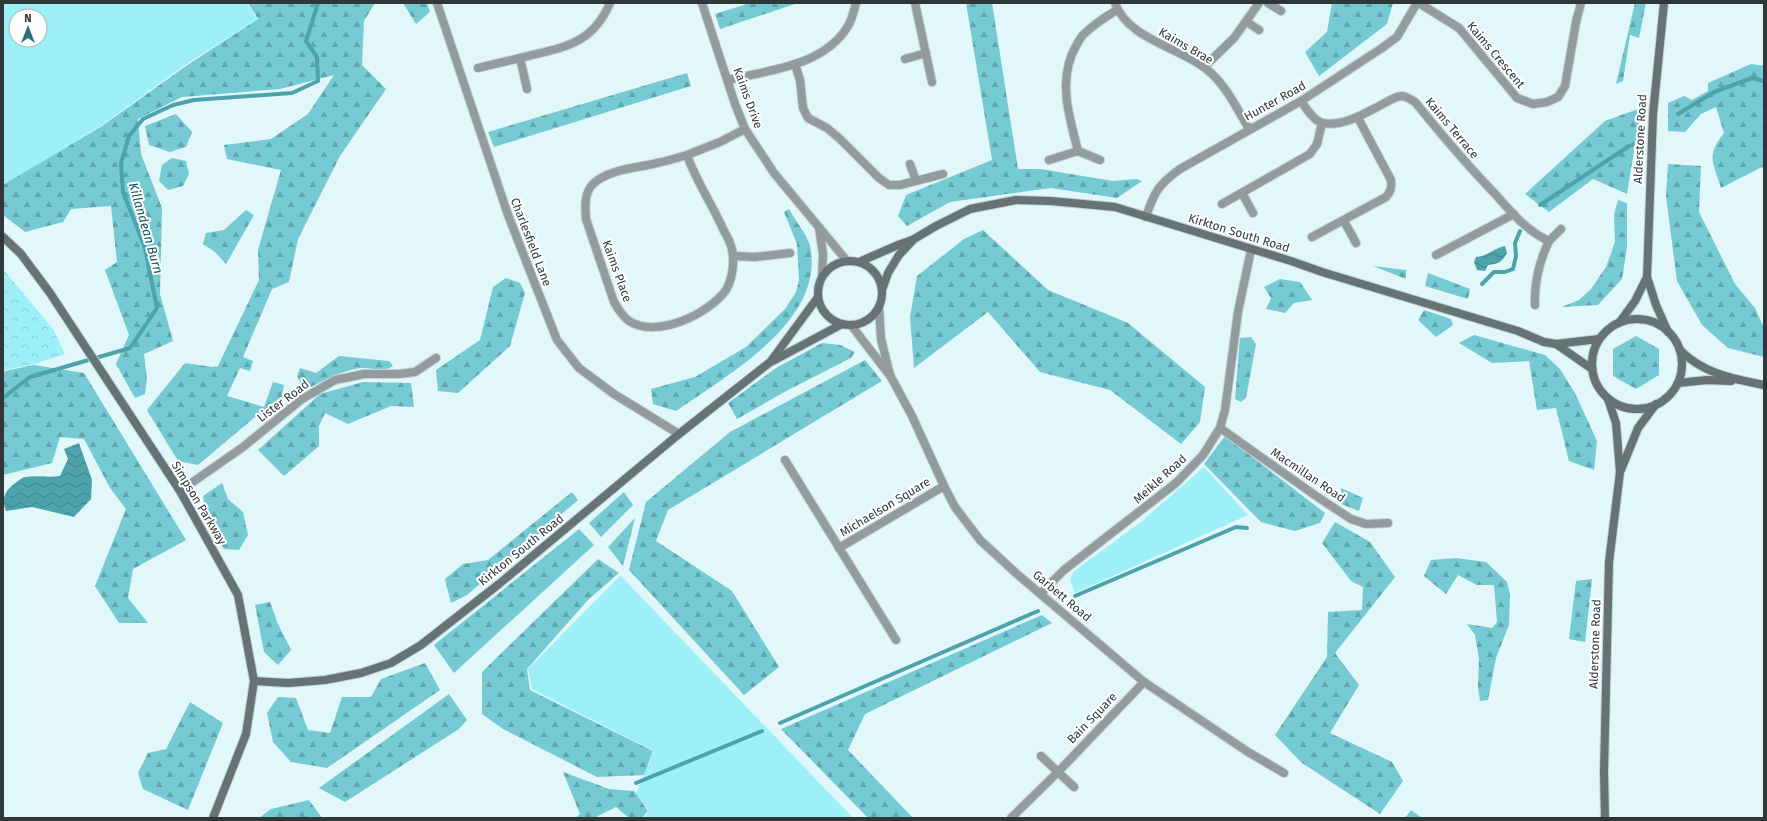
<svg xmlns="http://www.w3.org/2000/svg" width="1767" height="821" font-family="'Fira Sans',sans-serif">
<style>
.grass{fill:#9deff8;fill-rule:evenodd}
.forest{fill:url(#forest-firs)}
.park{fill:url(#park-crowns)}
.water{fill:url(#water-waves)}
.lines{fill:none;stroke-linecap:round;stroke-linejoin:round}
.stream{stroke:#4da3ac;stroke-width:4}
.street-casing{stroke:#c1d4d6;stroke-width:10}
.secondary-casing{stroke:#c1d4d6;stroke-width:10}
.street{stroke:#939b9c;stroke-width:8}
.secondary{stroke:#667274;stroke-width:8}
.labels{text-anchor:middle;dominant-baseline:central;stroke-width:4;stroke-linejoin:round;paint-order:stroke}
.street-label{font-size:12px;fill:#2f3738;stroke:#fff}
.water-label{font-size:13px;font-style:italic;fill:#0f5a61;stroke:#fff}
</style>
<defs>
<pattern id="forest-firs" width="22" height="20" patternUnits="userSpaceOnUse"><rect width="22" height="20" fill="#75cad3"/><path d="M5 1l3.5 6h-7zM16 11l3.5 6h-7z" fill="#60a5ac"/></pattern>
<pattern id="park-crowns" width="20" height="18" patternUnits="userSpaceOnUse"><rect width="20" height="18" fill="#9deff8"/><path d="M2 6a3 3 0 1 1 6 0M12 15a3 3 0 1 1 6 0" fill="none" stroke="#88ced5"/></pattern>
<pattern id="water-waves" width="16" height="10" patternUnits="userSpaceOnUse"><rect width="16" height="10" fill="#4da3ac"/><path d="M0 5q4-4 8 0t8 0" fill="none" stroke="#40868d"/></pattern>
</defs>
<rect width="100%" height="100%" fill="#e1f7f9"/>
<g class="grass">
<path d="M3,3h244l10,16 -72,46 -83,60 -98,60zM16,16h24v24h-24z"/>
<path d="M1204,467l44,48 -173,78 -5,-13 3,-8 68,-50z"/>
<path d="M621,575v1l232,242h-209l5,-7 -13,-17 18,-43 -122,-62 -4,-20z"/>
</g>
<g class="forest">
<path d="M248,3h127l-11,18 -2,44 24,24 -46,67 -42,83 -9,43 -17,7 -29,68 10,4 -3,10 -10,-3 -13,28 37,11 9,-25 11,3 -5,25 -24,7 -57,48 -20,-4 -31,-51 38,-47 28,4 5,-1 41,-86 -1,-30 23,-80 -54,-11 -3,-14 47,-6 37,-25 26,-39 -54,14 -98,8 -44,22 3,35 21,54 -2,86 13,47 -29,13 3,25 -2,15 -10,4 -19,-34 13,-29 -24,-65 12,-8 -6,-56 -40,3 -8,13 -38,10 -22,-17v-30l99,-59 84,-60 72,-47z"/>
<path d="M403,3h24l3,9 -14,12z"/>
<path d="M750,3h48l-78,26 -5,-15z"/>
<path d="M966,3h26l26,166h22l73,12 24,-2 5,2 -25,17 -66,-10 -101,14 -43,24 -9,-10 8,-21 86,-35z"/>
<path d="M1332,3h61l-6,21 -68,52 -14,-24 22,-20z"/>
<path d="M1635,3h11l-7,35 -9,-3 -7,46 -7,3z"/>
<path d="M1751,64l13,2v101l-4,1 -39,20c-8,-26 -15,-32 3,-55l-8,-26 -15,7 -16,18 -17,-1v-28l16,-7 8,4 16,-9v-8z"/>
<path d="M687,73l4,13 -197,61 -6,-15z"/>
<path d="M1641,108l-14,86 -34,-15 -44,33 -24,-18 80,-73z"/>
<path d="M176,114l16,18 -6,15 -16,5 -21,-7 -4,-19z"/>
<path d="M172,158l14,3 3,13 -6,12 -15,4 -9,-9 3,-16z"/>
<path d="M1668,164l33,2 -2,46 36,72 20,24 9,20v29l-36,-9 -26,-23 -25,-44 -11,-85z"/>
<path d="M1618,200l9,3v44l-5,32 -24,26 -36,2 17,-7 12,-11 15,-22 9,-25 -1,-27z"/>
<path d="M789,209c5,10 19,27 21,37 16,75 -83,129 -134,165l-23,-7 -2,-15 44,-12 51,-30 39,-38 11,-17 3,-12 -2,-36 -13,-32z"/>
<path d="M246,210l8,5 -28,49 -11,-12 -12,-8 3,-11 18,-3z"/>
<path d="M983,230l65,60 80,33 77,64 -5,35 -19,22 -71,-54 -70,-18 -52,-60 -74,56 -4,-51 7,-41 47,-37z"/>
<path d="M1373,266l33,4v9z"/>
<path d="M1428,273l42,16 -2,10 -43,-13z"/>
<path d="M506,278l14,5 5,10 -15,53 -52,47 -20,-2 -2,-21 44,-30 13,-53z"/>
<path d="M1280,279l20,3 12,18 -18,3 -9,10 -19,-4 5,-11 -7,-11z"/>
<path d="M1424,310l27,9 2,6 -17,12 -18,-17z"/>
<path d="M1474,335l71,20 15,14 15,24 22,48 -3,29 -25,-9 -13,-53 -19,2 -8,-49 -37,2 -33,-20z"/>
<path d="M1636,336l23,13v26l-23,14 -23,-13v-27z"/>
<path d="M1251,337l5,7 -10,54 -5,4 -6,-3 5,-61z"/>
<path d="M822,343l18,2 15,7 -4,6 -63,32 -51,29 -9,-16 48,-35z"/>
<path d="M339,356l50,5 4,5c-10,7 -22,1 -33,2 -20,3 -37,13 -55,22l-8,-13 3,-9 16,5z"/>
<path d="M865,360l17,21 -214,129 -12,31 76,50 47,76 -35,28 -115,-125 17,-68 84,-70z"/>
<path d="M34,365l50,8 102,167 -53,29 -5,29 20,25h-29l-24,-37 31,-77 -16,-21 -26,-49 -24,-2 -8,26 -49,12v-102l2,-2z"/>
<path d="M363,382l48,1 3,24 -23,-1 -43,18 -23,-11 -6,13v20l-35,30 -26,-26 62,-56z"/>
<path d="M1225,436l100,77 -5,10 -25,8 -34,-9 -57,-58z"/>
<path d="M222,483l6,16 15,13 5,23 -9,15 -15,-1 -17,-28 -4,-25z"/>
<path d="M1341,488l22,10 -4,13 -18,-7z"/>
<path d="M572,492l6,8 -111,95 -16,8 -6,-24 18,-15 25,-4z"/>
<path d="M624,492l9,13 -32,32 -12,-14z"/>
<path d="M635,518l-12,48 -15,-19z"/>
<path d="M1335,522l35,20 25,35 -60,76 24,32 -29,48 62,29 11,19 -23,33 -78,-51 -27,-28 52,-78 1,-45 34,-2 1,-23 -12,-6 -29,-38z"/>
<path d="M579,529l15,16 -140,128 -20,-28z"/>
<path d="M1456,558l30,4 21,20 3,12 -1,31 -13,33 -8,42 -8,1 -2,-14 1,-28 -4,-24 -8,-11 25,4 5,-6 -3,-37h-17l-19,-10 -12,19 -22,-18 7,-16z"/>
<path d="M598,559l21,14 -31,27 -61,69 3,21 123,61 -9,24 -47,2 -94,-48 -21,-15v-42z"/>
<path d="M1592,579l-7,63 -16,-3 7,-58z"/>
<path d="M270,602l8,22 13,26 -13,15 -14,-13 -9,-47z"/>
<path d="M1042,615l10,8 -187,91 -17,36 65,68h-45l-87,-89z"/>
<path d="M425,663l15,27 -113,78 -36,-6 -18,-20 -6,-29 11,-16 18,1 12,32 22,3 12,-36h29l10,-18z"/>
<path d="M449,694l18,26 -8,9 -114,73 -26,-14z"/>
<path d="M190,702l33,21 -35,87 -45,-21 -5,-16 10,-20 18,-4z"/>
<path d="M563,772l46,17 25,2 14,20 -6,7h-13l-13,-11 -22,11h-19l5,-4z"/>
<path d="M309,800l13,18h-63l12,-9z"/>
<path d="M1411,810l11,8h-17z"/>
</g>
<path class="park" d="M3,269l50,60 12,25 -30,10 -30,6 -2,2z"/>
<g class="water">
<path d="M1505,246l2,7c-5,9 -8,11 -19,12l-3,6 -8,-1 -3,-8 2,-5c13,-1 16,-8 29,-11z"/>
<path d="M79,443l13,37 -1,19 -17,18 -42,-10 -26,4c-6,-13 0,-22 12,-30 3,-2 5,-4 8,-4 12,-2 23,1 34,-1l8,-17 -4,-10z"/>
</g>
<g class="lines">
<g class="stream">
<path d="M1678,114l36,-22 38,-14 12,3"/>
<path d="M1540,205l89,-59"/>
<path d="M1482,284l12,-12h11l8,-3 3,-13 -1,-13 5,-12"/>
<path d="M3,398l27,-21 100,-29 27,-40 -12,-60 -22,-56 -2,-29 8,-27 14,-17 30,-14 21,-5 98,-7 26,-12 -1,-24 -11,-16 12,-38"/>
<path d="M1075,596l161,-69 11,1"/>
<path d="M780,723l258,-112"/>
<path d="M636,783l126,-52"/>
</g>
<g class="street-casing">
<g id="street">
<path d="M437,3l71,212 49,125 22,28 35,26 65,40"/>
<path d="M702,3l33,101 10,25 29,44 73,88"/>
<path d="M915,3l17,79"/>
<path d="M1115,3c13,36 63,44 90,65 20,15 31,39 44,61"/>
<path d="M1268,3l13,8"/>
<path d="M1419,3l40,25 58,70 16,6 14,-2 11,-5 7,-11 11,-64 5,-19"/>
<path d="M1247,22l12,8"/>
<path d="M905,59l21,-6"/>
<path d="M795,64l5,16 3,28 5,10 19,10 13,11 39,39 10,7h11l43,-11"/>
<path d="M1204,67l30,-29 25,-35"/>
<path d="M478,68l42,-10"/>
<path d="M728,80c42,-10 96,-14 120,-54 4,-6 6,-16 8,-23"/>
<path d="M527,89l-7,-31c41,-11 71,-11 90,-55"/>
<path d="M1301,101c5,7 12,19 21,22 20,4 42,-9 59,-18 6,-3 13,-8 20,-9 5,0 9,3 14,6 26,32 52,63 81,93 16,18 31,36 53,46 -10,21 -15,40 -14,64"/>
<path d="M687,155c-10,3 -20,6 -30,8 -20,5 -48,6 -64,21 -9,9 -8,23 -7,35l28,83c4,7 8,14 15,19 27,18 80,-7 97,-31 5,-8 8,-23 7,-33 0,-10 -5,-19 -10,-28 -11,-25 -27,-48 -36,-74l33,-13 25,-13"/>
<path d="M1049,160l29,-9"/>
<path d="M1100,160l-22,-9c-8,-32 -19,-65 -6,-97 3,-6 6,-13 11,-19 10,-10 22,-18 34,-25"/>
<path d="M910,164l6,17"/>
<path d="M1242,193l11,20"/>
<path d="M1222,204l88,-50 7,-10 5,-21"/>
<path d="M1146,217c8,-25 13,-33 34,-48l121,-68 81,-53 15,-11 20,-34"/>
<path d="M1344,221l12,22"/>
<path d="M819,228l4,26 -1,23"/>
<path d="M1312,237l74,-40c5,-6 6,-10 5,-17l-33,-62"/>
<path d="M1549,241l12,-12"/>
<path d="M1436,255l78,-41"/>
<path d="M733,256l22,1 35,-4"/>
<path d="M879,307l2,32 9,36"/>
<path d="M851,325l40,52 21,39 32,70 11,21 25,33 37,34 127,108 104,70 36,21"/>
<path d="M1220,428l96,68 35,23 15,5 22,-1"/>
<path d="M785,460l111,180"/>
<path d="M180,491l63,-44 59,-48 33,-19 29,-6h35l16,-2 21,-14"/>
<path d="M839,548l105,-62"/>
<path d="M1041,593l23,-23 112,-87 27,-28 17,-27 5,-18 13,-98 13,-62"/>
<path d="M1041,756l33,31"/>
<path d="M1011,818l47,-46 86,-90"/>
</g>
</g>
<g class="secondary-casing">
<g id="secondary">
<path d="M1664,3l-11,111 -6,163 9,28 12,27"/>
<path d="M3,237l18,17 29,39 130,198 58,104 16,86 -8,53 -33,84"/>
<circle cx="850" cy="293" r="32"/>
<path d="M859,262l39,-17 14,-5"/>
<path d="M882,290l6,-17 11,-18 15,-16 22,-13 34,-17 46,-9 35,1 64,6 176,54 31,11 196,59 26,11 12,2 43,-5"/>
<circle cx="1637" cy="364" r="45"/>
<path d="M1619,323l16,-22 12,-24"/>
<path d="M1556,344l36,25"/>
<path d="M1680,350c22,23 53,29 84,35"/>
<path d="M771,361l47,-64"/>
<path d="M1678,383l29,-3 24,1"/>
<path d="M1621,470l17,-42 18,-24"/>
<path d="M254,681l34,2 37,-3 36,-7 30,-10 30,-18 78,-61 180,-150 90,-71 73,-39"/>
<path d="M1605,818l-1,-46 5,-210 11,-90 -4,-49 -8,-24"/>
</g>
</g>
<use href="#street" class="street"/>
<use href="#secondary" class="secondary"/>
</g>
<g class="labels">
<g class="street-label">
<text transform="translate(1186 46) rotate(30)">Kaims Brae</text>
<text transform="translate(1496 55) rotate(50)">Kaims Crescent</text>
<text transform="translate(748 98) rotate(70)">Kaims Drive</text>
<text transform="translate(1275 101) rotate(-29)">Hunter Road</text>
<text transform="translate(1452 128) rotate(50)">Kaims Terrace</text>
<text transform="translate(1640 139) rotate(-87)">Alderstone Road</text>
<text transform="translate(1239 233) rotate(17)">Kirkton South Road</text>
<text transform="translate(531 242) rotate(69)">Charlesfield Lane</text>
<text transform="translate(617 271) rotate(70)">Kaims Place</text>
<text transform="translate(283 401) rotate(-37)">Lister Road</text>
<text transform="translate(1308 475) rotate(34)">Macmillan Road</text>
<text transform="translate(1160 479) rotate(-42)">Meikle Road</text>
<text transform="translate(199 503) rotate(59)">Simpson Parkway</text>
<text transform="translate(885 507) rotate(-31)">Michaelson Square</text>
<text transform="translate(521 550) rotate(-39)">Kirkton South Road</text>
<text transform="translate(1062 596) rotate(40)">Garbett Road</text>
<text transform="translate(1595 644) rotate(-88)">Alderstone Road</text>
<text transform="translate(1092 718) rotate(-46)">Bain Square</text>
</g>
<g class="water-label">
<text transform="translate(146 228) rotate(74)">Killandean Burn</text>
</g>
</g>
<rect width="1767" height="821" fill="none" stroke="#2f3738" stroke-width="8"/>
<g transform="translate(28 28)"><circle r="19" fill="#ffffff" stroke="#acafaf"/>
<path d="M0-3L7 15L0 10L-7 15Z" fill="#277078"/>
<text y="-6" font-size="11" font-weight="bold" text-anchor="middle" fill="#2f3738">N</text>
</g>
</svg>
